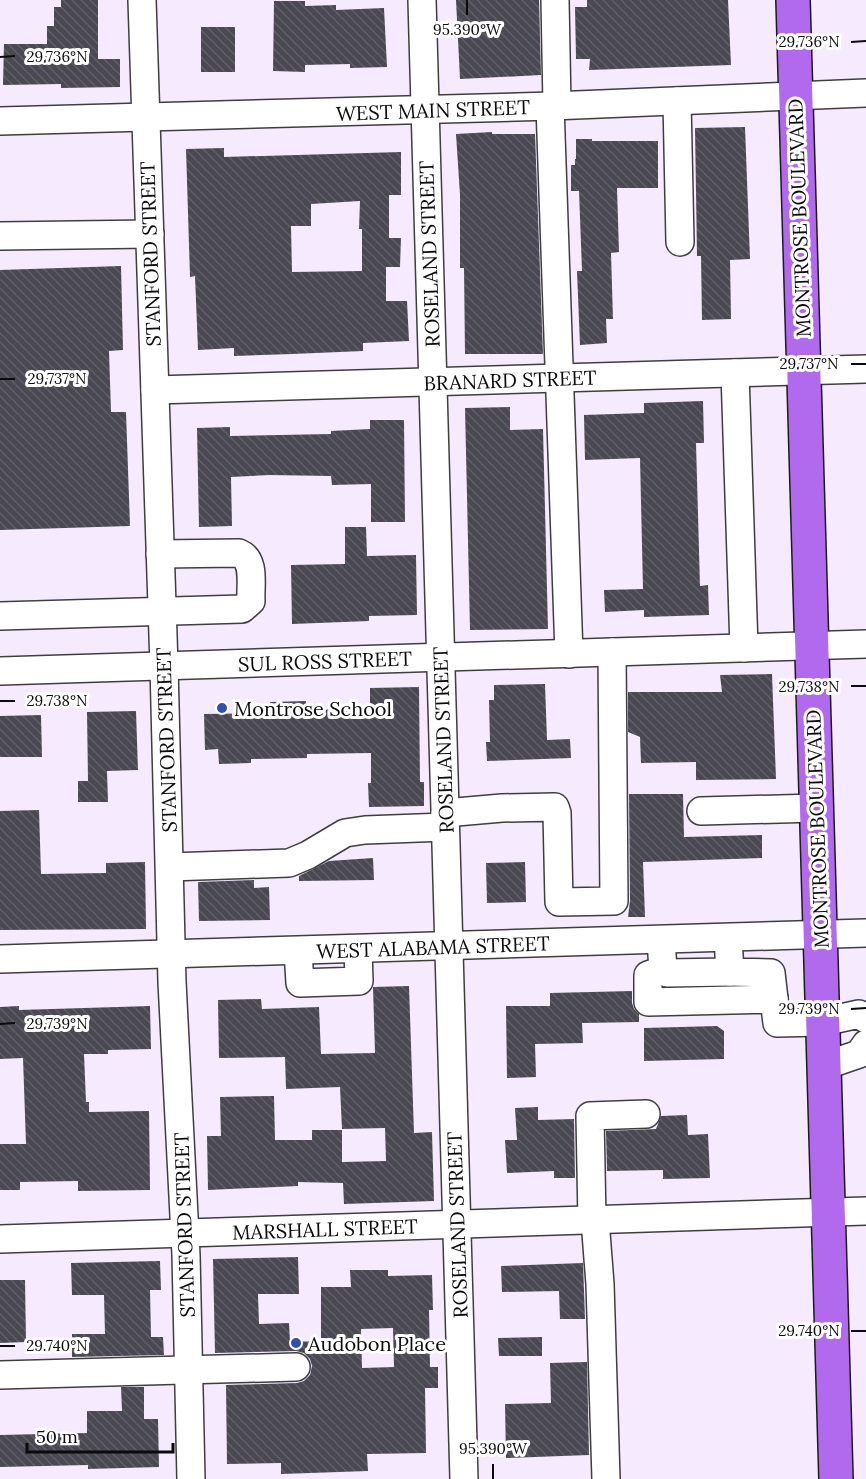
<svg xmlns="http://www.w3.org/2000/svg" width="866" height="1479" font-family="Lora,serif">
<style>
.building{fill:url(#building-back-hatch);fill-rule:evenodd}
.lines{fill:none;stroke-linecap:round;stroke-linejoin:round}
.minor-casing{stroke:#3e3e3e;stroke-width:30}
.major-casing{stroke:#1c1c1c;stroke-width:36}
.minor{stroke:#fff;stroke-width:27}
.major{stroke:#b16aee;stroke-width:33}
.ticks{fill:none;stroke:#0b0b0b;stroke-width:2}
.poi-dot{fill:#2e51b0;stroke:#fff;stroke-width:2}
.labels{text-anchor:middle;dominant-baseline:central;stroke-width:6;stroke-linejoin:round;paint-order:stroke}
.street-label{font-size:20px;fill:#0b0b0b;stroke:#fff}
.poi-label{font-size:20px;fill:#0b0b0b;stroke:#fff;text-anchor:start}
.ticks-label{font-size:15px;text-anchor:middle;fill:#0b0b0b;stroke:#fff;stroke-width:6;stroke-linejoin:round;paint-order:stroke}
</style>
<defs>
<pattern id="building-back-hatch" width="6" height="6" patternUnits="userSpaceOnUse" patternTransform="scale(1.5)"><rect width="6" height="6" fill="#4a4953"/><path d="M-1 5l2 2M0 0l6 6M5-1l2 2" fill="none" stroke="#605f67"/></pattern>
</defs>
<rect width="100%" height="100%" fill="#f6ebfe"/>
<g class="building">
<path d="M61,0h37v59h22v28l-59,1v-4l-58,1 1,-41h43v-18h7v-19h7z"/>
<path d="M456,0h83l2,75 -81,4z"/>
<path d="M587,0h141l3,65 -142,5 1,-11h-14l-1,-52h12z"/>
<path d="M274,1h31v5l31,-1v5l48,-2 3,59 -37,1v-4l-45,1v7l-32,-1z"/>
<rect x="201" y="27" width="34" height="45"/>
<path d="M745,127l5,132 -20,1 1,59 -29,1 -1,-64h-4l-2,-128z"/>
<path d="M492,132v2h43l8,220h-78l-1,-86h-4v-73l-4,-61z"/>
<path d="M576,139h16v2h66v47h-41l2,64 -8,1 2,66h-7l1,24 -27,2 -3,-74h5l-3,-80h-8v-26h4v-6h1z"/>
<path d="M224,148v9l177,-5v43h-12v43h12l-1,29h-14v34h21l2,40 -46,2v8l-71,3 -58,2v-8l-36,2 -3,-74 -5,1 -4,-128zM360,201l-1,28h3v42l-70,1 -1,-46h20v-22z"/>
<path d="M121,266l2,84 -14,1 2,61h15l4,114 -130,4v-260z"/>
<path d="M703,401l1,42h-8l4,143 8,-1 1,30 -65,2v-7l-39,2 -1,-22 39,-1 -3,-131 -55,2 -1,-45 60,-2v-10z"/>
<path d="M510,407v23l33,-1 5,200 -78,1 -5,-222z"/>
<path d="M370,420h34l1,102h-34v-38l-39,1 -1,-9 -62,-1 -38,2 1,49 -33,1 -2,-99 33,-1v9l101,-2v-3l39,-2z"/>
<path d="M345,527h21l1,29 49,-1 1,60 -48,1v5l-77,3 -1,-59 54,-1z"/>
<path d="M772,674l4,105 -80,1v-18l-55,1 -1,-26 -12,-5v-40h94l-2,-17z"/>
<path d="M545,684l2,56 23,-1 1,19 -84,3 -1,-19h4l-1,-42h5v-15z"/>
<path d="M419,687l1,95h4v24l-55,1 -1,-24h3v-30l-64,1v4l-56,1v4l-32,1 -1,-15 -13,1 -1,-36 66,-1v-11l36,-1v9l64,-1v-21z"/>
<path d="M136,711l2,59 -31,1 1,31h-30v-21h10l-1,-69z"/>
<path d="M41,715l1,42h-42v-41z"/>
<path d="M629,794h54l1,43 78,-2v23l-119,4 2,55h-17l2,-16z"/>
<path d="M39,810l2,64 65,-1v-10l39,-1 1,67 -146,1v-119z"/>
<path d="M373,858l1,22 -75,1v-5l30,-15z"/>
<path d="M525,862l1,40 -39,1 -1,-40z"/>
<path d="M254,880v8l15,-1 1,33 -71,1 -1,-39z"/>
<path d="M409,986l5,147 18,-1 2,69 -90,3 -1,-21 -45,-1v4l-90,4 -1,-54h14l-1,-39 54,-1 1,44h37v-10h30v32l44,-1 -1,-33 -43,1 -2,-42 -54,2 -1,-32 -66,1 -1,-58 43,-1 1,10 57,-2 2,47 54,-1 -2,-66z"/>
<path d="M632,991v12l2,6 5,5v8l-57,1 1,20 -48,1 1,33 -29,1 -1,-72h44v-13z"/>
<path d="M19,1006v4l131,-4 1,43 -43,1v4h-24l2,48h3v10l60,-1 1,79 -72,1v-10l-58,1v8h-20v-46h26l-3,-86 -23,1v-52z"/>
<path d="M717,1026l7,5v28l-80,2v-33z"/>
<path d="M538,1107v13l36,-1 1,59h-21v-7l-47,2 -2,-33h12l-2,-32z"/>
<path d="M687,1115l1,20 20,-1 2,44 -47,1v-9l-56,1 -1,-40 50,-2 5,-13z"/>
<path d="M298,1257l1,37h-41l1,30 30,-1 1,19 31,-1v-54h30l-1,-17h38v6l44,-1 1,35h-4l1,57h8v21h-13l1,65 -59,1 1,17 -87,3v-11l-54,1 -1,-79 71,-2 7,-2 6,-6 2,-9 -2,-7 -6,-6 -8,-2 -81,2 -2,-94zM393,1328l1,39 -32,1 -1,-39z"/>
<path d="M160,1261l1,29h-11l1,47h12l1,18 -92,2v-23h33l-1,-39h-32l-1,-32z"/>
<path d="M583,1263l2,56h-25l-1,-28 -57,1 -1,-26z"/>
<path d="M0,1280h25l1,62 -26,1z"/>
<path d="M542,1337v19h-43l-1,-18z"/>
<path d="M587,1362l2,93 -83,3 -1,-54 46,-1 -1,-40z"/>
<path d="M121,1387h23v32h14l1,48 -71,2v-4l-88,2v-32l87,-2v-22h35z"/>
</g>
<g class="lines">
<g class="minor-casing">
<g id="minor">
<path d="M142,0l22,666 8,316 14,273 5,224"/>
<path d="M422,0l42,1479"/>
<path d="M555,0l2,106"/>
<path d="M677,101l3,141"/>
<path d="M550,106l19,548"/>
<path d="M0,121l552,-15 314,-13"/>
<path d="M0,236l150,-2"/>
<path d="M735,373l9,275"/>
<path d="M155,390l711,-21"/>
<path d="M0,616l242,-7 9,-8c-1,-16 5,-41 -12,-48l-79,1"/>
<path d="M0,671l866,-27"/>
<path d="M701,811l115,-3"/>
<path d="M445,813l57,-5 53,-1 2,6 2,89 55,-1 -2,-249"/>
<path d="M170,867l119,-4 19,-8 37,-22 20,-3 80,-3"/>
<path d="M728,938l2,34 41,1 3,26"/>
<path d="M661,940l2,30 -15,5v27l126,-3 3,24 46,-1 36,-8 7,5"/>
<path d="M298,951l2,32 59,-2 -1,-32"/>
<path d="M0,959l866,-26"/>
<path d="M663,970l4,3 63,-1"/>
<path d="M824,1066l35,-12 7,-10"/>
<path d="M595,1220l5,64 6,195"/>
<path d="M592,1221l-2,-105 56,-2"/>
<path d="M0,1239l866,-28"/>
<path d="M0,1375l296,-8"/>
</g>
</g>
<g class="major-casing">
<path id="major" d="M793,0l43,1479"/>
</g>
<use href="#minor" class="minor"/>
<use href="#major" class="major"/>
</g>
<path class="ticks" d="M467,0v15M851,42l15,-1M0,57l15,-1M851,364h15M0,379h15M851,686h15M0,701h15M851,1009l15,-1M0,1024l15,-1M851,1331h15M0,1346h15M493,1464v15"/>
<g class="poi-dot">
<circle cx="222" cy="708" r="6"/>
<circle cx="296" cy="1343" r="6"/>
</g>
<g class="labels">
<g class="street-label">
<text transform="translate(433 110) rotate(-2)">WEST MAIN STREET</text>
<text transform="translate(799 218) rotate(-92)">MONTROSE BOULEVARD</text>
<text transform="translate(150 254) rotate(-92)">STANFORD STREET</text>
<text transform="translate(429 254) rotate(-92)">ROSELAND STREET</text>
<text transform="translate(510 380) rotate(-2)">BRANARD STREET</text>
<text transform="translate(325 661) rotate(-2)">SUL ROSS STREET</text>
<text transform="translate(166 740) rotate(-92)">STANFORD STREET</text>
<text transform="translate(443 740) rotate(-92)">ROSELAND STREET</text>
<text transform="translate(817 829) rotate(-92)">MONTROSE BOULEVARD</text>
<text transform="translate(433 947) rotate(-2)">WEST ALABAMA STREET</text>
<text transform="translate(184 1225) rotate(-92)">STANFORD STREET</text>
<text transform="translate(457 1225) rotate(-92)">ROSELAND STREET</text>
<text transform="translate(325 1229) rotate(-2)">MARSHALL STREET</text>
</g>
<g class="poi-label">
<text x="234" y="708">Montrose School</text>
<text x="308" y="1343">Audobon Place</text>
</g>
</g>
<g class="ticks-label">
<text x="467" y="35">95.390°W</text>
<text x="809" y="47">29.736°N</text>
<text x="57" y="62">29.736°N</text>
<text x="809" y="369">29.737°N</text>
<text x="57" y="384">29.737°N</text>
<text x="809" y="692">29.738°N</text>
<text x="57" y="706">29.738°N</text>
<text x="809" y="1014">29.739°N</text>
<text x="57" y="1029">29.739°N</text>
<text x="809" y="1336">29.740°N</text>
<text x="57" y="1351">29.740°N</text>
<text x="493" y="1454">95.390°W</text>
</g>
<path d="M27 1443v9h146v-9" fill="none" stroke="#0b0b0b" stroke-width="3"/>
<text x="36" y="1443" font-size="18" fill="#0b0b0b" stroke="#ffffff" stroke-width="4.5" paint-order="stroke">50 m</text>
</svg>
